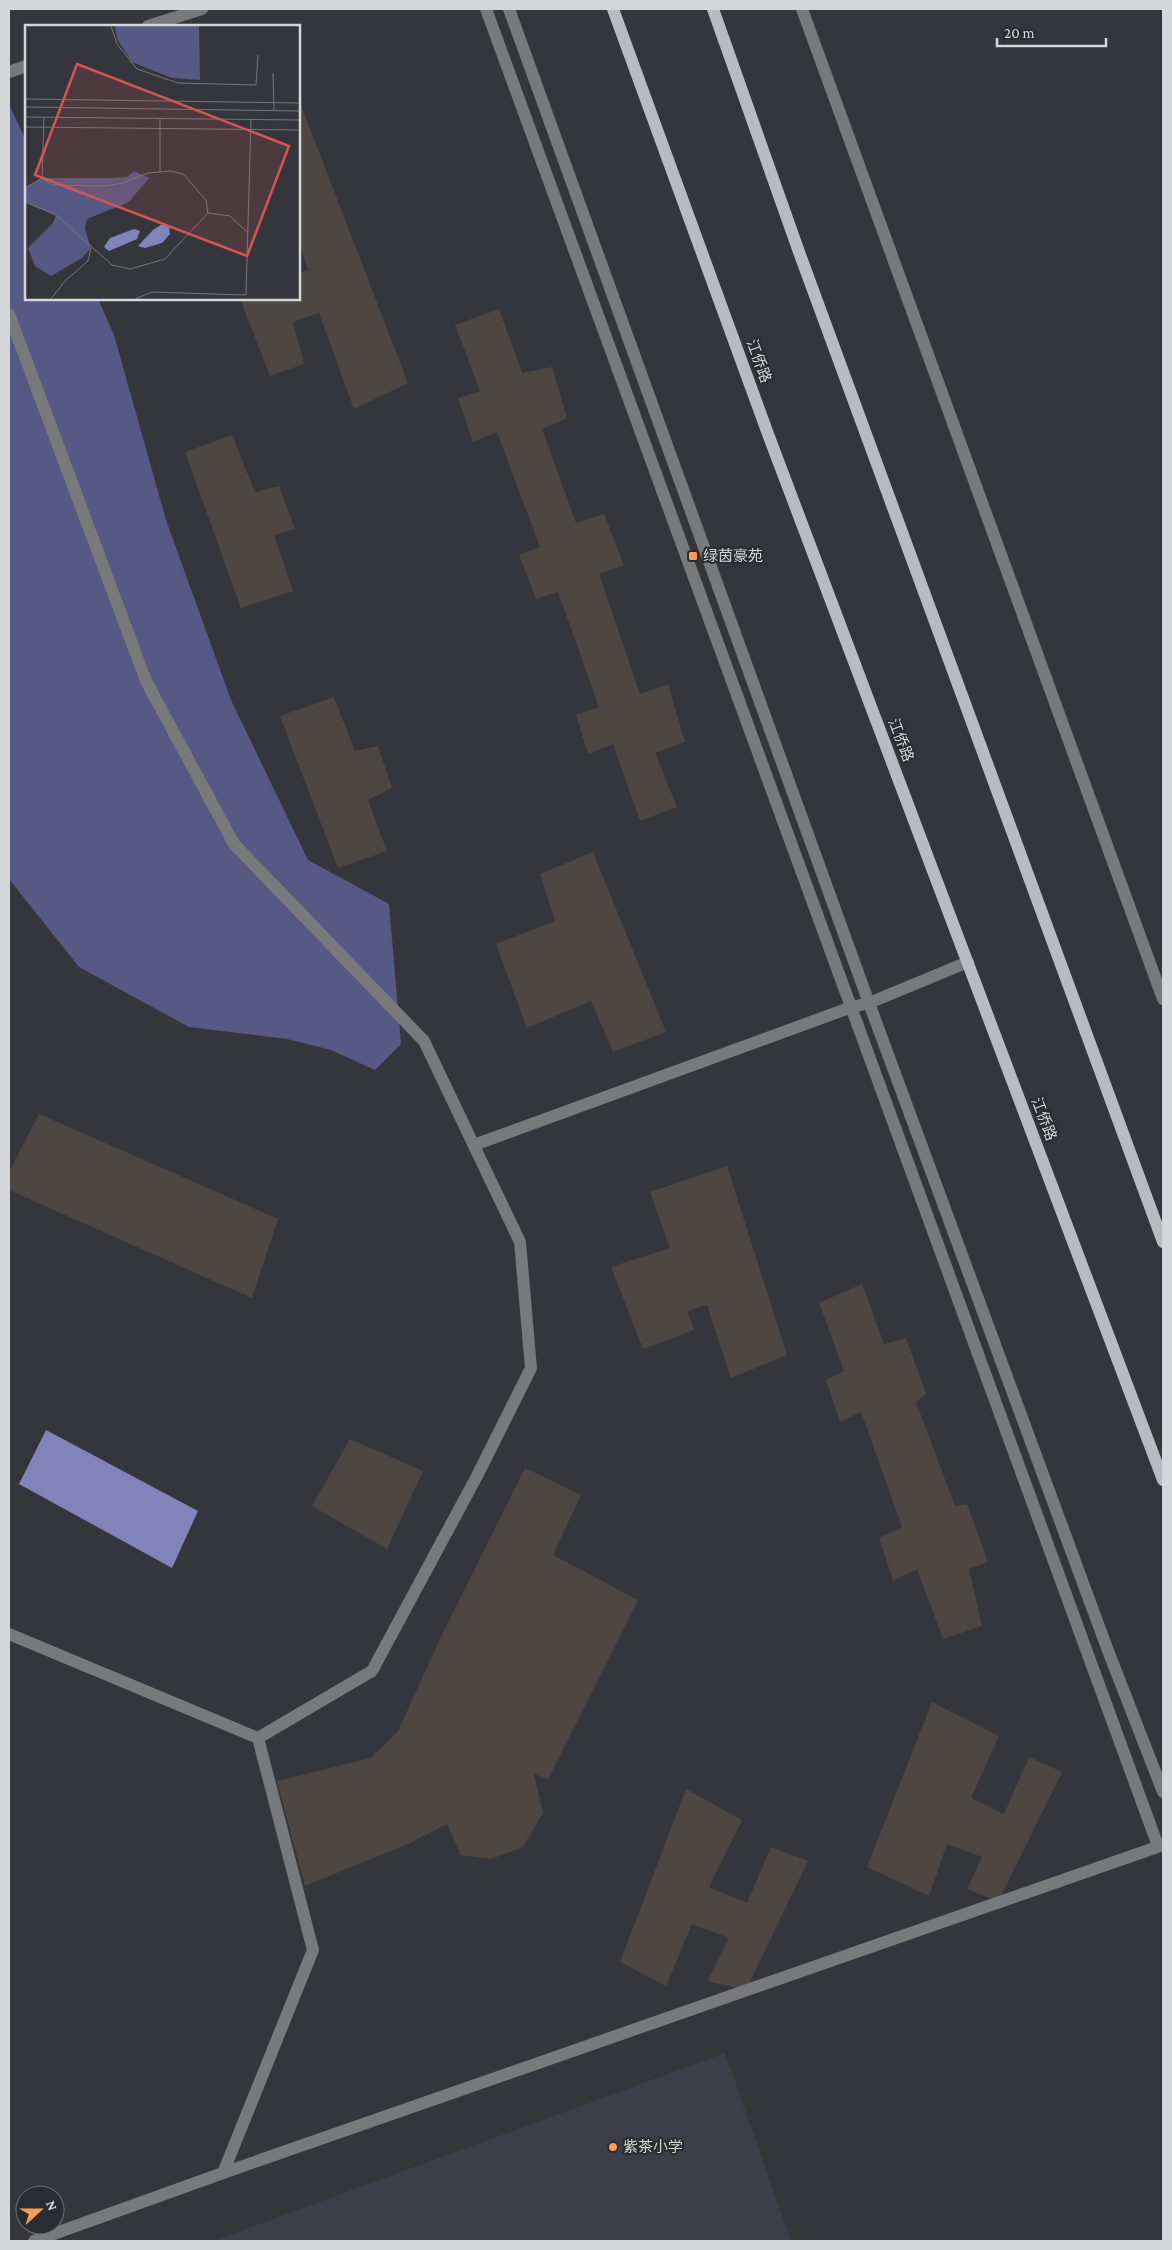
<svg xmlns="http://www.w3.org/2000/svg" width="1172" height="2250" font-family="'Crimson Pro','Noto Sans SC',serif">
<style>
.built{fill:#3d3e49}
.green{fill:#565983}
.water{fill:#8084bb}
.building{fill:#4c4743}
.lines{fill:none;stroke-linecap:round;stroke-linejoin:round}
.minor{stroke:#78797b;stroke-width:12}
.major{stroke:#babbc0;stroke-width:12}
.poi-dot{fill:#fc9d53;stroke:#2b2c31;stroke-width:2}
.labels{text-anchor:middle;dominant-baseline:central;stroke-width:4;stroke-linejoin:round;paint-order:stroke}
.street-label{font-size:15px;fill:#d5d6d9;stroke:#2b2c31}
.poi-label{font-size:15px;fill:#d5d6d9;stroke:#2b2c31;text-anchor:start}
.inset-road{fill:none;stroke:#75767a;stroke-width:1}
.view{fill:#d65454;fill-opacity:0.15;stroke:#d65454;stroke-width:2.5}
.inset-edge{fill:none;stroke:#d5d6d9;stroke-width:2.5}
</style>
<rect width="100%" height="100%" fill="#35363b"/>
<path class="built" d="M725,2053l66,188h-578z"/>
<path class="green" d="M9,104l17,37v158h72l16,36 52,185 65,180 77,160 81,44 12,140 -26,26 -44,-20 -44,-11 -98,-12 -110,-60 -70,-88z"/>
<path class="water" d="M46,1430l152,81 -26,57 -153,-84z"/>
<g class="building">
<path d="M299,100l109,283 -54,26 -35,-96 -26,9 11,42 -34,12 -30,-77h59v-26l9,-3 -9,-27z"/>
<path d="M499,309l23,64 30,-6 15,51 -25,11 34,94 28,-9 20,51 -25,9 41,120 28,-10 17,58 -30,11 22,54 -37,14 -27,-77 -25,10 -12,-39 23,-8 -41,-115 -22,7 -17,-44 21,-8 -43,-115 -24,10 -15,-44 22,-7 -25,-66z"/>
<path d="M232,435l23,57 24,-6 16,43 -21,6 19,56 -52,17 -56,-156z"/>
<path d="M334,697l21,54 23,-5 14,42 -24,12 19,51 -49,17 -58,-152z"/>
<path d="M593,852l73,180 -53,20 -22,-51 -64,27 -31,-84 59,-23 -15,-47z"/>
<path d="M39,1114l239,105 -26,79 -243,-108v-18z"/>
<path d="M727,1166l60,189 -56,23 -24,-73 -20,6 7,19 -51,19 -32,-82 59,-19 -20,-56z"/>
<path d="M862,1284l22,60 22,-6 20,56 -10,8 39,104 12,-2 21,58 -19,7 13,57 -39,13 -26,-70 -24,12 -14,-43 23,-11 -41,-115 -21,10 -14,-42 18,-9 -25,-68z"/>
<path d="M350,1439l73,32 -36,78 -75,-43z"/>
<path d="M525,1468l56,27 -28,60 85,45 -90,179 -14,-5 9,39 -20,34 -32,12 -30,-4 -14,-31 -37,19 -105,43 -28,-105 94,-23 27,-27 41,-90z"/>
<path d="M932,1702l67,34 -28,62 33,16 25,-57 33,15 -64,130 -31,-13 15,-32 -35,-13 -18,52 -62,-29z"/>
<path d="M686,1789l56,31 -33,67 38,16 24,-56 37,14 -62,129 -39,-9 22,-43 -37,-14 -26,62 -46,-24z"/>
</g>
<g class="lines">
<g class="minor">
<path d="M486,9l672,1837"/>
<path d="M509,9l360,994 238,645 56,144"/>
<path d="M802,9l361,990"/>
<path d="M148,26l54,-17"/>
<path d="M9,72l17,-6"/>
<path d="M9,314l137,367 88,163 190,197 96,201 11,126 -54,108 -105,195 -114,67 -249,-104"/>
<path d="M474,1145l378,-138 17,-4 99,-41"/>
<path d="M223,2173l90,-223 -55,-212"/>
<path d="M34,2241l189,-68 940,-328"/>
</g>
<g class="major">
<path d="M613,9l155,425 395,1046"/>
<path d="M713,9l86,243 364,990"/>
</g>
</g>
<g class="poi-dot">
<rect x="688" y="551" width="10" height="10" rx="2.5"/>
<circle cx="613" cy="2147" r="5"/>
</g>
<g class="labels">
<g class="street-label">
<text transform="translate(759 361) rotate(70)">江侨路</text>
<text transform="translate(901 740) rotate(69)">江侨路</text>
<text transform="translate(1044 1119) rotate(69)">江侨路</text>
</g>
<g class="poi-label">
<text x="703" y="556">绿茵豪苑</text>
<text x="623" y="2147">紫茶小学</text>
</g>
</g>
<g transform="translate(25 25)">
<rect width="275" height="275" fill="#35363b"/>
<path d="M90,1h84l1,54 -28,-2 -40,-16 -15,-23zM109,146l15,7 -20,24 -42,17 -2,10 6,19 -9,10 -31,18 -16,-10 -7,-18 25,-25 3,-8 -31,-13v-14l17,-10h67l18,-1z" fill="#565983"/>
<path d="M139,198l5,4 1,7 -8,9 -17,5 -7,-2 15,-16zM109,204l6,2 -3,8 -28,12 -5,-4 6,-9z" fill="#8084bb"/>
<path class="inset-road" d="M86,1l6,18 20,25 41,14 78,2 2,-30M248,48l1,37M0,74l275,4M0,82l275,4M0,92l275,3M0,102l275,3M135,147v-54M17,153l2,-61M0,163l17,-10M0,177l31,13 56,50 18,4 35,-10 43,-46 -2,-13 -15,-17 -8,-9 -12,-3 -23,2 -25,10 -19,3 -52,-1 -10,-7M183,188l22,3 18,17M26,274l14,-18 23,-20 3,-13M110,274l17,-7 94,3 5,-176"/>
<path class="view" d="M52,39l212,82 -42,110 -212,-81z"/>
<rect width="275" height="275" class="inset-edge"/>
</g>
<rect width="1172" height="2250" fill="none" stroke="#d5d6d9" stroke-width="20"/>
<g transform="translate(40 2210) rotate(69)"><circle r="24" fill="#2b2c31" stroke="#6f7074"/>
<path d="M0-4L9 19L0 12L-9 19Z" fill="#fc9d53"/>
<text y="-8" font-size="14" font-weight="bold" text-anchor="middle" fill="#d5d6d9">N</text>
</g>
<path d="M997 38v8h109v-8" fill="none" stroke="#d5d6d9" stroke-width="2.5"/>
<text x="1004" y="38" font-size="15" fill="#d5d6d9" stroke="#2b2c31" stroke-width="4" paint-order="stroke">20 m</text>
</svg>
